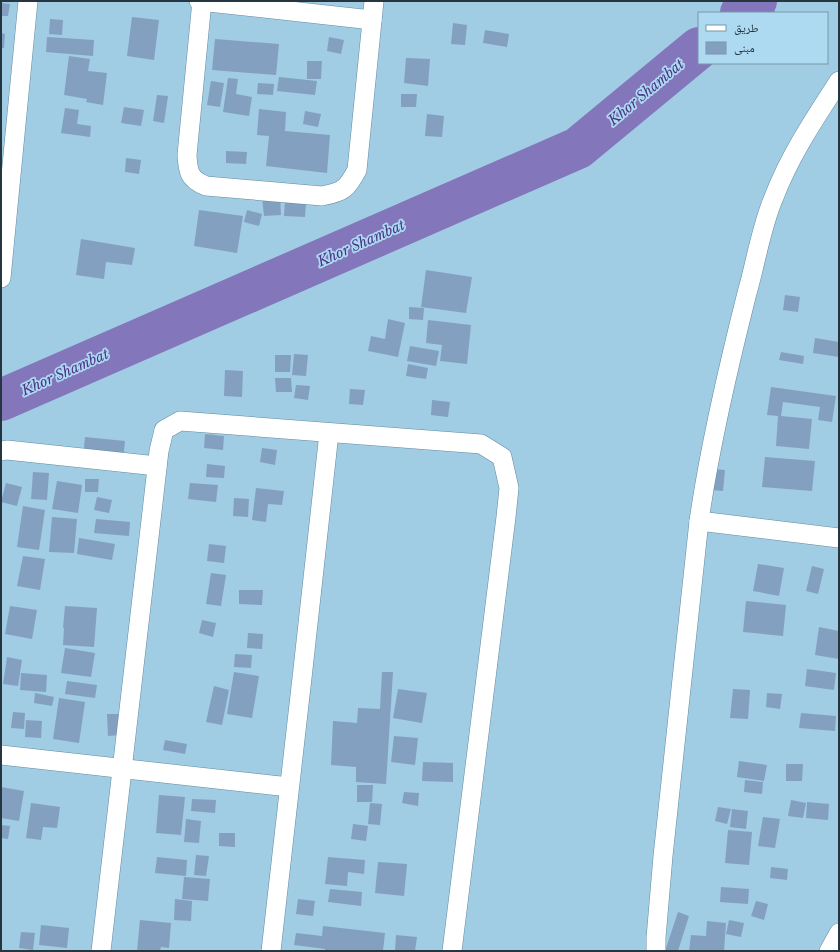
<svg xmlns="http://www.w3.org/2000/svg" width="840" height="952" font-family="'Libre Baskerville','Noto Naskh Arabic',serif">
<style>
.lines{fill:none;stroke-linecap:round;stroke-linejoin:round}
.river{stroke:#8476ba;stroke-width:42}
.building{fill:#84a0c1}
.street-casing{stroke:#618ba2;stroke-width:20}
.street{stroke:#fff;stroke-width:19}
.labels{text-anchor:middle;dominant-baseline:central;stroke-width:3.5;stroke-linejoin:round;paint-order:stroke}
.water-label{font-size:14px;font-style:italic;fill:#4c3487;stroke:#add9f1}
</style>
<rect width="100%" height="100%" fill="#a0cce4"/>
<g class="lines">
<g class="river">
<path d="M741,13l15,-12"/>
<path d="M1,400l577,-252 121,-100"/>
</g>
</g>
<g class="building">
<path d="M1,3l9,1 -2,12h-7z"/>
<path d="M132,17l27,3 -5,40 -27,-4z"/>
<path d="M50,19l13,1 -1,15 -13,-1z"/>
<path d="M453,23l14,2 -2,20 -14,-1z"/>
<path d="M485,30l24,4 -2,13 -24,-4z"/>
<path d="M1,33l4,1 -1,14h-3z"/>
<path d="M47,37l47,3 -1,16 -47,-4z"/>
<path d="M329,37l15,3 -3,14 -14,-3z"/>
<path d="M215,39l64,5 -3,31 -64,-5z"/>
<path d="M69,56l21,3 -2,12 19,2 -4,32 -17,-3 1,-3 -23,-4z"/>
<path d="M406,58l24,1 -2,27 -24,-3z"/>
<path d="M307,61h15l-1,18h-14z"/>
<path d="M279,77l38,4 -2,14 -38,-4z"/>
<path d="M228,78l10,1 -2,15 16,3 -3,19 -26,-4z"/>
<path d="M211,81l13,2 -4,24 -13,-2z"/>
<path d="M258,83l16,1 -1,11 -16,-1z"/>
<path d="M401,94h16l-1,13h-15z"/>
<path d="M157,95l11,1 -4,27 -11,-2z"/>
<path d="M124,107l20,3 -3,16 -20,-3z"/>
<path d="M65,108l14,2 -2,14 14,2 -1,11 -29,-4z"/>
<path d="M259,109l27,3 -1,19 45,4 -3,38 -61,-7 3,-30 -12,-1z"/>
<path d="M305,111l16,3 -3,13 -15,-3z"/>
<path d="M427,114l17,2 -2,21 -17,-1z"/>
<path d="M226,151l21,1 -1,12 -20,-1z"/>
<path d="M126,158l15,2 -2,14 -14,-2z"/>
<path d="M280,196l1,19 -17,1 -2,-18z"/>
<path d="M285,201l21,1 -1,15 -21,-1z"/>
<path d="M199,210l44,6 -6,37 -43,-7z"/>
<path d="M247,210l15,4 -3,12 -15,-4z"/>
<path d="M81,239l54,9 -3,17 -26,-3 -2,17 -28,-4z"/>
<path d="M426,270l46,7 -6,36 -45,-6z"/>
<path d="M785,295l15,2 -2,15 -15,-2z"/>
<path d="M409,307l15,1 -1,12 -14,-1z"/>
<path d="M388,319l17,4 -7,34 -30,-6 3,-15 14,3z"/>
<path d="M428,320l43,5 -4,39 -27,-3 2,-16 -16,-2z"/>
<path d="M815,338l24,4v15l-26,-4z"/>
<path d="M410,346l29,5 -3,15 -29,-5z"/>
<path d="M781,352l23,4 -1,8 -24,-4z"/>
<path d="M294,354l14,1 -2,21 -14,-1z"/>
<path d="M275,355h16l-1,17h-15z"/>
<path d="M408,364l20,4 -2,11 -20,-3z"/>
<path d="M225,370l18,1 -1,26 -18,-1z"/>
<path d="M275,378h16l1,14h-16z"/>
<path d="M296,385l14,1 -2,14 -14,-2z"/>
<path d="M771,387l65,9 -4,26 -14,-2 2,-13 -37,-5 -2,14 31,3 -3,30 -33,-3 2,-30 -11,-1z"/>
<path d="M350,389l15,1 -2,15 -14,-1z"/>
<path d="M432,400l18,2 -2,15 -17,-2z"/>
<path d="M205,434l19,2 -1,14 -19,-2z"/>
<path d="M85,437l40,4 -3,29 -40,-3z"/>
<path d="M262,448l15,2 -2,15 -15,-3z"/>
<path d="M765,457l50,4 -3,30 -50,-4z"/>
<path d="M207,464l18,2 -1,12 -18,-1z"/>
<path d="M701,468l24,2 -2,21 -24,-2z"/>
<path d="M33,472l16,1 -2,27 -16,-1z"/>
<path d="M85,479h14l-1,13h-13z"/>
<path d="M57,481l25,4 -4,28 -26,-4z"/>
<path d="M6,483l16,4 -5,19 -16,-4z"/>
<path d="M190,483l28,2 -2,17 -28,-3z"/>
<path d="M256,488l28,3 -2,14 -14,-1 -2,18 -14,-2z"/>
<path d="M97,497l15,3 -3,13 -15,-3z"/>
<path d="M234,498l15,1 -1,18 -15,-1z"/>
<path d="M23,506l22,4 -6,40 -22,-3z"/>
<path d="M52,517l25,2 -3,34 -25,-1z"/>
<path d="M96,519l34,3 -1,14 -35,-3z"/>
<path d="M79,538l36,6 -3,16 -35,-6z"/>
<path d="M209,544l17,2 -2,17 -17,-2z"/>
<path d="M23,556l22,3 -5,31 -23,-4z"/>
<path d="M758,564l26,4 -5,28 -26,-5z"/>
<path d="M812,566l12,3 -6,25 -12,-3z"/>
<path d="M211,573l15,2 -5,31 -15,-2z"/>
<path d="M239,590h24l-1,15 -23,-1z"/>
<path d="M746,601l40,4 -3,31 -40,-4z"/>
<path d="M10,606l27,4 -5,29 -27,-5z"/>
<path d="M65,606l32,2 -3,39 -31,-2 1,-17h-1z"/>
<path d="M202,620l14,3 -3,14 -14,-4z"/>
<path d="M819,627l20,4v28l-24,-4z"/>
<path d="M248,633l15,1 -1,15 -15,-1z"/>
<path d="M65,648l30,5 -4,24 -30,-4z"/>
<path d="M235,654l17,1 -1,13 -17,-1z"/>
<path d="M7,657l15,3 -4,26 -15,-2z"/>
<path d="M807,669l29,4 -2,17 -29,-4z"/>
<path d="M234,672l25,4 -7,42 -25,-4z"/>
<path d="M382,672h11l-7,112 -30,-2v-15l-25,-2 2,-44 24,2 1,-15 22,1z"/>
<path d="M21,673l26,2 -1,17 -26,-2z"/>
<path d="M67,681l30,4 -2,13 -30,-4z"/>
<path d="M214,686l15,4 -7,35 -16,-3z"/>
<path d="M398,689l29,4 -5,30 -29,-5z"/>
<path d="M733,689l17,1 -2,29 -18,-1z"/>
<path d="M35,693l19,4 -2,9 -18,-3z"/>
<path d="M767,693l15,1 -2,15 -14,-2z"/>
<path d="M59,698l26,4 -6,41 -26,-4z"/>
<path d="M13,712l12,1 -1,16 -13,-1z"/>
<path d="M801,713l35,3 -1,15 -36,-3z"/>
<path d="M107,714h12l1,21 -12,1z"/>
<path d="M26,720l16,1 -1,17 -16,-1z"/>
<path d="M394,736l24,2 -3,27 -24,-3z"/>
<path d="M165,740l22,4 -2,10 -22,-4z"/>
<path d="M739,761l28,4 -3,16 -27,-4z"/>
<path d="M423,762l30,1v19l-31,-1z"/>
<path d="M786,764h17l-1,17h-16z"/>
<path d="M745,780l18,2 -1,12 -18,-2z"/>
<path d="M357,785h16l-1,17h-15z"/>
<path d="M1,787l23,4 -5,30 -18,-3z"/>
<path d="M404,792l15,1 -1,13 -16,-3z"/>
<path d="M159,795l26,2 -4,38 -25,-2z"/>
<path d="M192,799l24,1 -1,13 -24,-2z"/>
<path d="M791,800l15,3 -3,15 -15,-2z"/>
<path d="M807,802l22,2 -1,16 -22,-2z"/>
<path d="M31,803l29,4 -3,21 -14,-1 -2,13 -15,-2z"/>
<path d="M370,803l12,1 -2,21 -12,-1z"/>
<path d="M718,807l13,2 -4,15 -12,-3z"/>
<path d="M732,809l16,2 -2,18 -16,-2z"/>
<path d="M763,817l17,2 -5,29 -17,-2z"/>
<path d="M186,819l15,2 -2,22 -15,-1z"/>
<path d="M353,824l15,2 -2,15 -15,-2z"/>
<path d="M1,825l9,1 -2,13 -7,-1z"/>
<path d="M728,830l24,2 -3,33 -24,-2z"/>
<path d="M219,833h16v14l-16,-1z"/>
<path d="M196,855l13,1 -3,20 -12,-1z"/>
<path d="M157,857l30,3 -1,16 -31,-3z"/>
<path d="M328,857l37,3 -1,14 -16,-2 -1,14 -22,-2z"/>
<path d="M378,862l29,2 -3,32 -29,-3z"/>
<path d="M771,867l17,2 -1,11 -17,-2z"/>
<path d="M184,877l26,2 -2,22 -26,-2z"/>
<path d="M721,887l28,2 -1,15 -28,-2z"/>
<path d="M330,889l32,3 -1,14 -33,-4z"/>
<path d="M175,899l17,2 -1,20 -17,-1z"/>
<path d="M298,899l17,2 -2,15 -17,-2z"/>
<path d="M756,901l12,3 -4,16 -13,-4z"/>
<path d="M678,912l11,4 -11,35h-13z"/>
<path d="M140,920l31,3 -2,25 -8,-1 -1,4h-23z"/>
<path d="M729,920l15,3 -3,14 -15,-3z"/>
<path d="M707,921l19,2 -2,28h-35l2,-16 15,1z"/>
<path d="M41,925l28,3 -2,20 -28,-3z"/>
<path d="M323,926l62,7 -2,18h-58v-2l-31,-4 2,-12 26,3z"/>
<path d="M21,932l14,1 -2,17 -14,-2z"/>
<path d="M396,935l21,2 -2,14h-20z"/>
</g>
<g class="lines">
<g class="street-casing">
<g id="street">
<path d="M199,1l173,19"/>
<path d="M202,1l-15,154c1,17 2,24 19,31l116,10c21,-4 25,-7 35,-26l17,-169"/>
<path d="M1,278l27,-277"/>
<path d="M1,451l6,-1 150,16"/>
<path d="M699,521l140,17"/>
<path d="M1,755l288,32"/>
<path d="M101,951l58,-500 5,-21 16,-9 301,23 21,13 7,31 -3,29 -54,434"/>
<path d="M271,951c19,-173 40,-345 58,-518"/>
<path d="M656,951v-13l7,-82 36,-335c11,-77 29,-153 48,-228 9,-31 14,-66 27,-96 16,-42 41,-79 65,-116"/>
<path d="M829,951l10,-18"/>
</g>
</g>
<use href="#street" class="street"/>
</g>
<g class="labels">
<g class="water-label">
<text transform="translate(646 92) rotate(-40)">Khor Shambat</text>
<text transform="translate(361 243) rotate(-24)">Khor Shambat</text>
<text transform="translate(65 372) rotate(-24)">Khor Shambat</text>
</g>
</g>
<rect width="840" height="952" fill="none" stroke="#253640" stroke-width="4"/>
<rect x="698" y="12" width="130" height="52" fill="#add9f1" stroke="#7798aa"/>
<rect x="706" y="25" width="20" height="6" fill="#ffffff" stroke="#7798aa"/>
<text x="734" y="32" font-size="12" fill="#253640">طريق</text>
<rect x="706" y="42" width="20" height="12" fill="#84a0c1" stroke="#7798aa"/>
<text x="734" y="52" font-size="12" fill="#253640">مبنى</text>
</svg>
